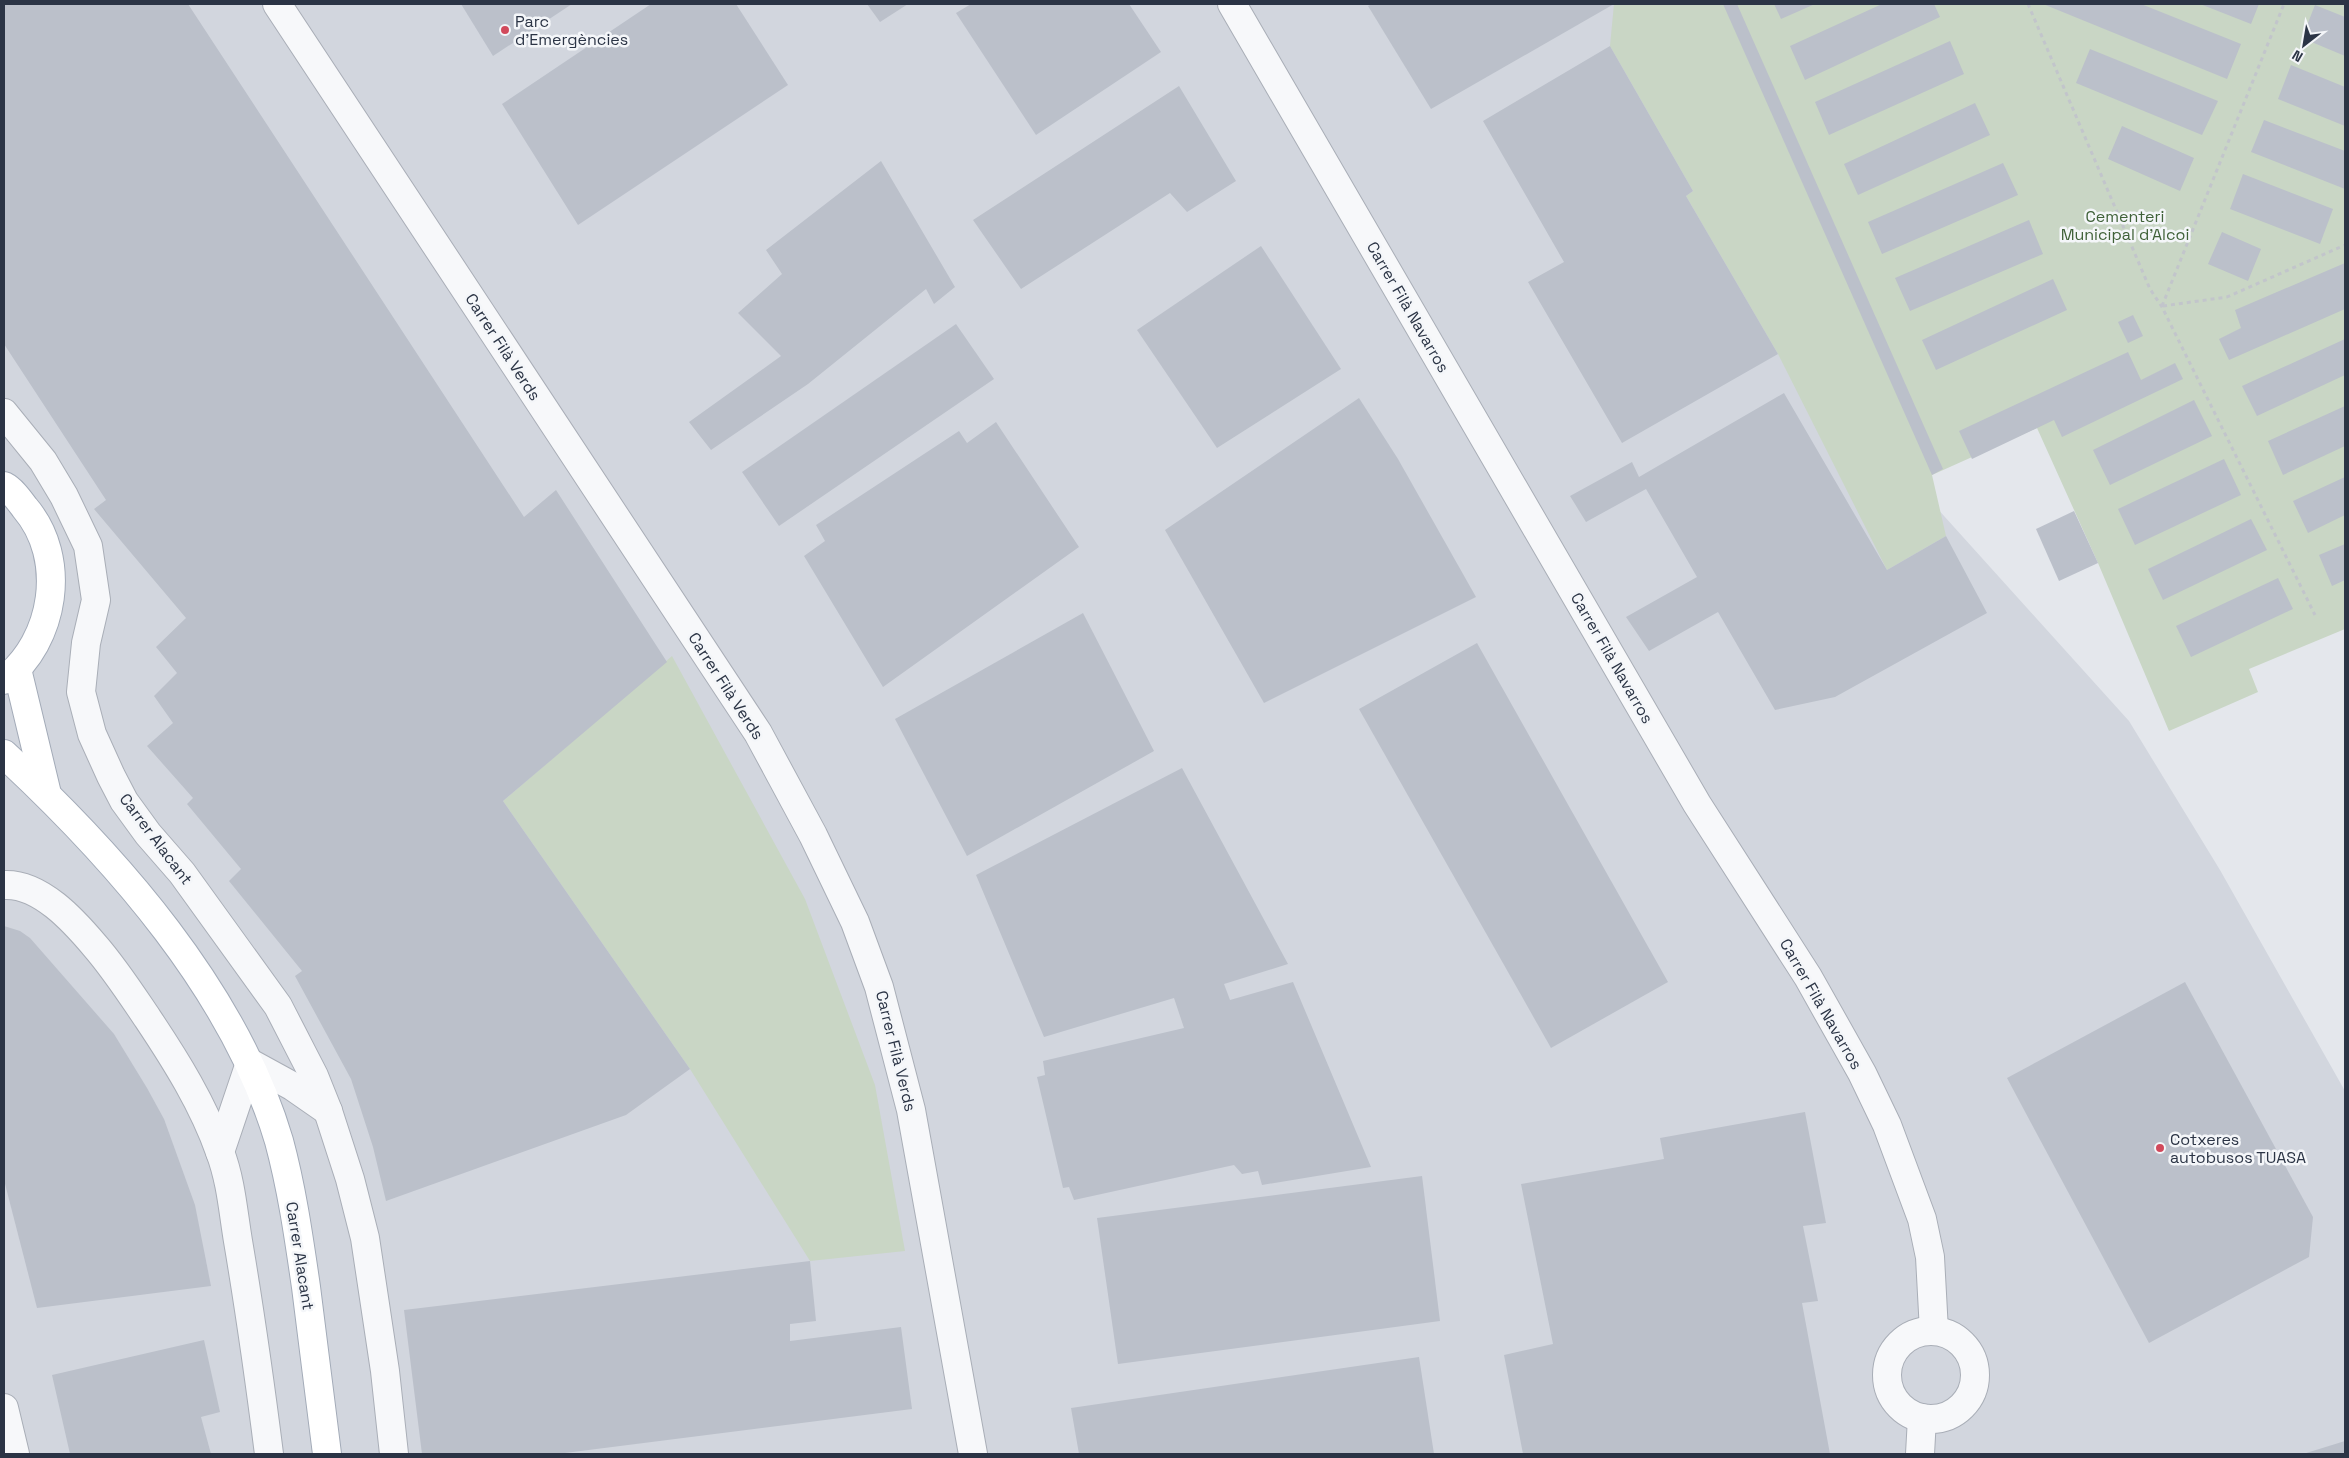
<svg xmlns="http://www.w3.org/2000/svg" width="2349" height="1458" font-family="'Space Grotesk',sans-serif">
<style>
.built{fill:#d2d6de}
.green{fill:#c9d6c5}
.building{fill:#bbc0ca}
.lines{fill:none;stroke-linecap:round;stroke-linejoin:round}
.minor-casing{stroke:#a9aeb7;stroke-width:30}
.tertiary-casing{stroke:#a9aeb7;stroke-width:30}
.primary-casing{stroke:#a3abb8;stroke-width:30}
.path{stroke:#c2c5cb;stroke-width:3;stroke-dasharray:4 4;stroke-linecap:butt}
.minor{stroke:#f7f8fa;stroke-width:28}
.tertiary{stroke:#f7f8fa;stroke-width:28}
.primary{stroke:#fff;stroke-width:28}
.poi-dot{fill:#d1495b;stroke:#f4f6f9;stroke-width:2}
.labels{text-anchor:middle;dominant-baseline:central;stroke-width:5;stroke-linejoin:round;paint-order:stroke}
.poi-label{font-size:16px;fill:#2b3445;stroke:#f4f6f9;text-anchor:start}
.park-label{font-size:16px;fill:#3f6138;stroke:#f4f6f9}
.street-label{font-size:16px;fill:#2b3445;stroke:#f4f6f9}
</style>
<rect width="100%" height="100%" fill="#e4e7ec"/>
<path class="built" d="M4,4h1634l233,431 258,286 91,149 125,221v363h-2341z"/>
<g class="green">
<path d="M1614,4h731v625l-96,40 9,23 -89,39 -71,-168 -61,-135 -105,47 14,61 -59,34 -109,-216 -92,-158 7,-5 -83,-145z"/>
<path d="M672,656l133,243 70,186 30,166 -95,10 -120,-192 -187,-268z"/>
</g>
<g class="building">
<path d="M4,4h184l336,513 32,-27 111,172 -164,139 187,268 -64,46 -240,86 -13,-54 -22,-68 -56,-103 7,-5 -73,-90 12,-12 -54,-65 6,-6 -46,-52 26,-23 -19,-27 23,-23 -21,-26 30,-29 -92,-109 12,-9 -102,-156z"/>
<path d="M461,4h111l-79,52z"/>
<path d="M651,4h85l52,81 -210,140 -76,-121z"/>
<path d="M867,4h41l-28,18z"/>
<path d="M971,4h158l32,48 -125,83 -80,-122z"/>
<path d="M1372,4h242l-183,105 -63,-103z"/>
<path d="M1723,4h14l206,465 -11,6z"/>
<path d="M1774,4h41l-34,15z"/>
<path d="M1882,4h52l6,13 -135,63 -15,-34z"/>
<path d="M2043,4h98l100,40 -14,35z"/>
<path d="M2200,4h59l-8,20z"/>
<path d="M2315,5l30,12v39l-43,-18z"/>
<path d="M1950,41l14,33 -135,61 -14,-33z"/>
<path d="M1610,46l83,145 -7,5 92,158 -156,89 -94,-161 36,-20 -81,-141z"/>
<path d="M2090,49l128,52 -16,34 -126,-52z"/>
<path d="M2291,65l54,22v39l-67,-27z"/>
<path d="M1179,86l57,95 -49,31 -17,-19 -149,96 -48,-69z"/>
<path d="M1975,103l15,32 -132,60 -14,-31z"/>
<path d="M2264,120l81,31v38l-94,-37z"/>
<path d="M2122,126l72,32 -14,33 -72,-32z"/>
<path d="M881,161l74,126 -21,17 -8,-15 -118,95 -97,66 -22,-28 92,-66 -43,-43 44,-39 -16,-24z"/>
<path d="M2003,163l15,32 -136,59 -14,-32z"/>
<path d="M2243,174l90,35 -13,35 -90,-35z"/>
<path d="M2029,220l14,34 -133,57 -15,-33z"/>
<path d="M2222,232l39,17 -13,32 -40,-17z"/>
<path d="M1261,246l80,123 -124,79 -80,-118z"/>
<path d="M2345,263v46l-116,51 -10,-21 22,-11 -6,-18z"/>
<path d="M2053,279l14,31 -131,60 -14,-30z"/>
<path d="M2133,315l10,21 -15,7 -10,-21z"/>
<path d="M956,324l38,55 -215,147 -37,-54z"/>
<path d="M2345,339v36l-88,41 -15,-30z"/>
<path d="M2128,352l13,28 34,-17 8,16 -121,58 -8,-17 -82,39 -13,-28z"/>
<path d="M1784,393l103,177 59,-34 41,77 -152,84 -60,13 -57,-98 -69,39 -23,-34 71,-40 -51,-88 -60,33 -16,-26 62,-34 7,15z"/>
<path d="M1359,398l39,61 78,138 -212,106 -99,-173z"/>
<path d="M2194,400l18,36 -102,49 -17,-35z"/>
<path d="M2345,406v40l-62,29 -15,-34z"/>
<path d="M996,422l83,125 -196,140 -79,-131 21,-15 -9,-16 143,-94 8,12z"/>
<path d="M2224,459l17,36 -106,50 -17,-36z"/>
<path d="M2345,477v38l-37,18 -15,-32z"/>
<path d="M2074,511l24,52 -39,18 -23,-52z"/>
<path d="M2251,519l16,31 -104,50 -15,-31z"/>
<path d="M2345,544v36l-13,6 -13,-31z"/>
<path d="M2278,578l15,31 -102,48 -15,-31z"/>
<path d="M1083,613l71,138 -187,105 -72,-137z"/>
<path d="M1477,643l191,339 -117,66 -192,-339z"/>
<path d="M1182,768l106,196 -64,20 6,16 63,-18 78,185 -109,18 -4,-14 -16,3 -8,-9 -160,35 -5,-13 -6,1 -26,-111 8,-2 -2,-14 141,-33 -10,-30 -130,39 -68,-162z"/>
<path d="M4,926l16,5 10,7 84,96 33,54 17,31 31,86 16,81 -174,22 -33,-128z"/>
<path d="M2185,982l128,235 -4,40 -160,86 -142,-265z"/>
<path d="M1805,1112l21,111 -23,3 15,75 -16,2 28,151h-307l-19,-99 49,-11 -32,-160 143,-25 -4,-21z"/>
<path d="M1422,1176l18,145 -322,43 -21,-146z"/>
<path d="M810,1261l6,60 -26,3v17l111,-14 11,82 -355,45h-135l-18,-144z"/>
<path d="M204,1340l16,72 -19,5 10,37h-141l-18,-79z"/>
<path d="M1419,1357l15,97h-355l-8,-46z"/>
<path d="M2345,1441v13h-42z"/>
</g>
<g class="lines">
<g class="minor-casing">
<g id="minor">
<path d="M277,4l481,729 55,102 42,87 24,65 32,123 62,344"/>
<path d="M1232,4l465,800 111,173 54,96 25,52 35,94 8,38 4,74"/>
<path d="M4,413l39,48 21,35 24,50 8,54 -10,43 -5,49 11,42 19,42 13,25 24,33 34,39 96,133 36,70 14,35 22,68 15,59 20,133 9,83"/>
<path d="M4,885c36,-2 70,36 91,61 20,23 36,48 53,73 28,42 55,85 72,133 11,29 13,59 18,89 12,71 22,142 31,213"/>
<path d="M220,1152l30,-89 42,23 36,25"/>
<circle cx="1931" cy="1375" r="44"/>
<path d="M1920,1454l2,-36"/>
</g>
</g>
<g class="tertiary-casing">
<path id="tertiary" d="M4,1408l11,46"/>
</g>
<g class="primary-casing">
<g id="primary">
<path d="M4,486c8,4 15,14 21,22 43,50 30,133 -21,172"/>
<path d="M17,669l30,125"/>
<path d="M4,754c112,104 231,238 275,387 13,48 20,98 27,146 7,56 14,111 21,167"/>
</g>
</g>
<g class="path">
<path d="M2028,4l122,285 12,18 153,308"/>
<path d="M2162,306l122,-302"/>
<path d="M2163,306l64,-9 118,-52"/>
</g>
<use href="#minor" class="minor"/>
<use href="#tertiary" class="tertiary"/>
<use href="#primary" class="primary"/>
</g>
<g class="poi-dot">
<circle cx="505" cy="30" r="5"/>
<circle cx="2160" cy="1148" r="5"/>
</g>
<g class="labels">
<g class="poi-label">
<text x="515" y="21">Parc<tspan x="515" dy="18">d'Emergències</tspan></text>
<text x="2170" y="1139">Cotxeres<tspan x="2170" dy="18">autobusos TUASA</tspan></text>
</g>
<g class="park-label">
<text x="2125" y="216">Cementeri<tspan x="2125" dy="18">Municipal d'Alcoi</tspan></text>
</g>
<g class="street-label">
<text transform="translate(1408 307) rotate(60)">Carrer Filà Navarros</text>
<text transform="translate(503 347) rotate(57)">Carrer Filà Verds</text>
<text transform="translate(1612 658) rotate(60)">Carrer Filà Navarros</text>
<text transform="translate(726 686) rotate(57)">Carrer Filà Verds</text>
<text transform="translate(156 839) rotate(53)">Carrer Alacant</text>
<text transform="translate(1821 1004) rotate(60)">Carrer Filà Navarros</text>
<text transform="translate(896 1051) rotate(76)">Carrer Filà Verds</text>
<text transform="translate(300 1256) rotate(81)">Carrer Alacant</text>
</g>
</g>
<rect width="2349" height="1458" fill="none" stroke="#2b3445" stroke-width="10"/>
<g transform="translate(2304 45) rotate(211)" stroke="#f4f6f9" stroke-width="4" paint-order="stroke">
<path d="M0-4L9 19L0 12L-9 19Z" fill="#2b3445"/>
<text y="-8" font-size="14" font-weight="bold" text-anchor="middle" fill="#2b3445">N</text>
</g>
</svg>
